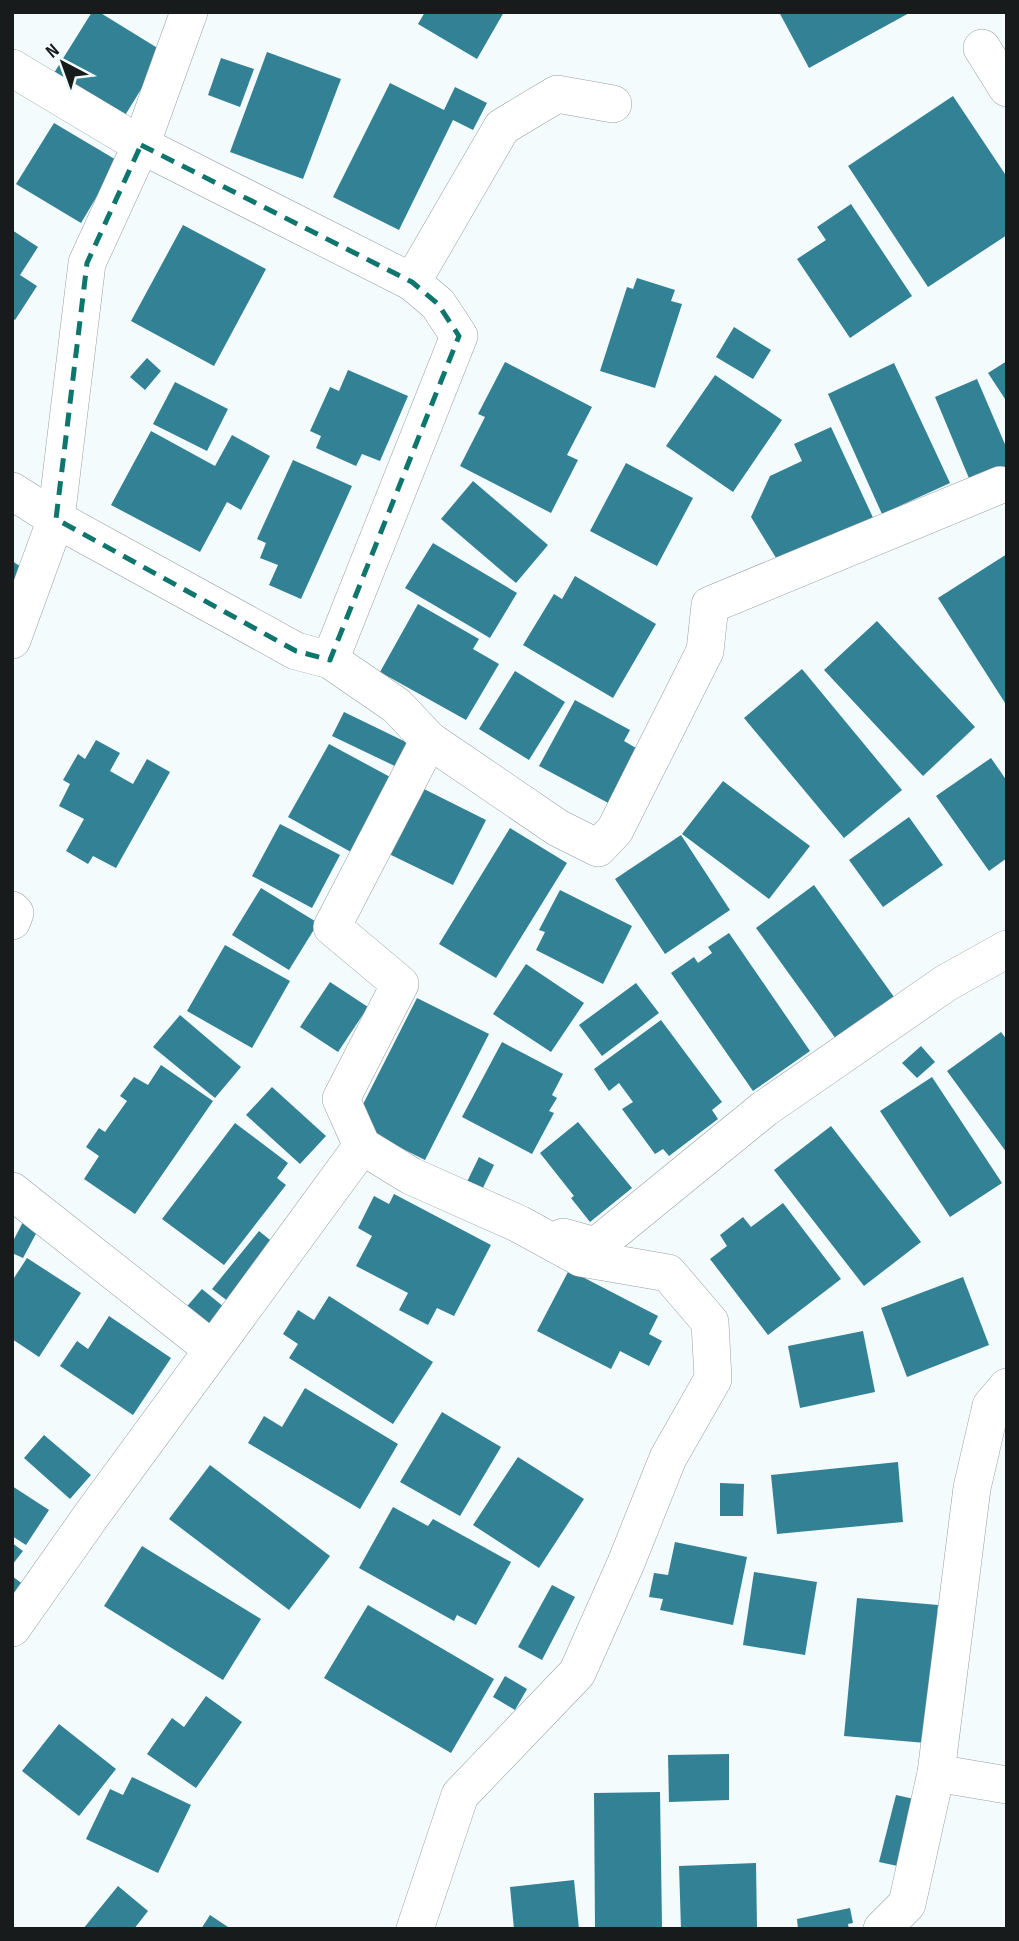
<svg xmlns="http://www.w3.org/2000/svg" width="1019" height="1941" font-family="'Sofia Sans Condensed',sans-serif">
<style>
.building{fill:#328194}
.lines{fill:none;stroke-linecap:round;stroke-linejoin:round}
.minor-casing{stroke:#989fa1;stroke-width:38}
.minor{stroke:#fff;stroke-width:37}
.marked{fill:none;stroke:#0f766e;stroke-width:5;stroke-dasharray:14 9;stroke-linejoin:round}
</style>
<rect width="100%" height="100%" fill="#f3fbfd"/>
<g class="building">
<path d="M92,12h7l65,40 -40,65 -70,-44z"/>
<path d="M425,12h79l-27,47 -59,-35z"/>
<path d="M779,12h132l-102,56z"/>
<path d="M267,52l74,27 -38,100 -73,-27z"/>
<path d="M221,58l33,11 -14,38 -32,-12z"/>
<path d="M390,83l54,27 11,-23 32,16 -14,27 -20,-10 -54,110 -66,-33z"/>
<path d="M953,96l54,81v58l-79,52 -80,-121z"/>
<path d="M54,123l64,38 -37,62 -65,-39z"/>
<path d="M851,204l61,92 -62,42 -53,-79 29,-19 -9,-13z"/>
<path d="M183,225l83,44 -52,97 -83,-45z"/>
<path d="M12,230l26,17 -18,28 17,11 -22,34 -3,-2z"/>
<path d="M637,278l38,12 -4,11 11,3 -27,84 -55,-17 27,-84 6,2z"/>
<path d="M734,327l37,23 -18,29 -37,-22z"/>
<path d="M147,358l14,13 -16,19 -15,-13z"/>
<path d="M1007,361v41l-19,-29z"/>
<path d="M505,362l87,45 -25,48 11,5 -27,53 -91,-47 25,-49 -7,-3z"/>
<path d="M894,363l56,120 -68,31 -54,-120z"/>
<path d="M348,370l60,26 -28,65 -18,-7 -6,12 -40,-18 5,-12 -11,-5 20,-44 9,4z"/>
<path d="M715,375l67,45 -49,72 -67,-46z"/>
<path d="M977,379l30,70v19l-36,15 -36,-86z"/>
<path d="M175,382l53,27 -21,42 -54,-27z"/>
<path d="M831,427l44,95 -94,44 -30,-49 19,-41 32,-15 -8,-17z"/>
<path d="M151,431l64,35 17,-31 38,21 -29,54 -14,-8 -27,50 -89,-47z"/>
<path d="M293,460l59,26 -51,113 -32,-14 9,-20 -18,-7 6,-15 -9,-4z"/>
<path d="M626,463l67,35 -36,68 -67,-35z"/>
<path d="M473,481l75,64 -32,38 -75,-64z"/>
<path d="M433,543l84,50 -27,45 -85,-50z"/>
<path d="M1007,554v152l-69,-108z"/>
<path d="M12,561l11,7 -11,15z"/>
<path d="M575,576l81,48 -43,74 -90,-53 31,-51 8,5z"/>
<path d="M418,604l61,35 -6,10 26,15 -33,56 -86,-48z"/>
<path d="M877,621l98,106 -52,49 -99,-106z"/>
<path d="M802,669l100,121 -58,48 -100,-120z"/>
<path d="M515,671l50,31 -36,58 -50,-31z"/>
<path d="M575,700l55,30 -6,11 17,10 -29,54 -73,-39z"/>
<path d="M344,712l66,32 -11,24 -67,-32z"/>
<path d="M96,740l24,13 -10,18 23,13 14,-25 23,13 -54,96 -23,-12 -5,8 -22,-13 18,-32 -25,-13 11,-22 -7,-4 15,-26 7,5z"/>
<path d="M329,744l63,34 -41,74 -63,-35z"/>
<path d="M991,758l16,23v77l-18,13 -53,-75z"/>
<path d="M723,781l87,65 -41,53 -87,-65z"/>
<path d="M422,788l64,32 -33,65 -64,-31z"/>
<path d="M909,817l34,48 -60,42 -34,-47z"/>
<path d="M280,824l60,31 -28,53 -60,-32z"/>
<path d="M510,828l57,35 -71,115 -57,-34z"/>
<path d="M681,835l49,75 -65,44 -50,-75z"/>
<path d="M814,885l80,112 -58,42 -80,-111z"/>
<path d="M261,888l57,35 -29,47 -57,-35z"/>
<path d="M560,890l72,36 -29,58 -67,-34 9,-18 -6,-2z"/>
<path d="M729,933l81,118 -57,40 -82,-118 23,-16 4,6 14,-10 -4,-6z"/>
<path d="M225,945l65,36 -38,67 -65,-37z"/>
<path d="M526,964l58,39 -33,49 -58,-38z"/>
<path d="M330,982l38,25 -30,45 -38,-25z"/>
<path d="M636,983l23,30 -57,43 -23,-31z"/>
<path d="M417,998l72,36 -64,126 -72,-36z"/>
<path d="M180,1015l61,52 -26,31 -62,-51z"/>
<path d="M661,1020l61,82 -10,8 6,9 -49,37 -6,-7 -8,5 -33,-45 11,-7 -14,-19 -10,8 -15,-22z"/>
<path d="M1001,1032l6,8v113l-60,-82z"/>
<path d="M502,1042l61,32 -11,21 5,3 -8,13 5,2 -22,41 -70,-37z"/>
<path d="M921,1046l14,16 -18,16 -15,-15z"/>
<path d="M161,1065l52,36 -78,113 -51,-35 15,-23 -13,-9 13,-19 6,4 22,-31 -7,-5 14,-19 14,8z"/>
<path d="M932,1077l70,106 -52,34 -70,-106z"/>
<path d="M272,1087l54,49 -26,28 -54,-49z"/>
<path d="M578,1122l54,66 -42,34 -19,-24 3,-2 -34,-43z"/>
<path d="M235,1123l53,40 -11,15 9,7 -62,80 -62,-46z"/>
<path d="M831,1126l90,116 -57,44 -90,-116z"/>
<path d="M479,1157l15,8 -15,31 -15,-8z"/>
<path d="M394,1194l97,51 -37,71 -17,-8 -9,17 -29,-15 9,-17 -52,-27 16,-30 -14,-8 16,-32 15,8z"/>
<path d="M783,1203l58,76 -73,56 -58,-76 17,-13 -7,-11 23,-18 8,10z"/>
<path d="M23,1222l15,8 -15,28 -11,-5v-10z"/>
<path d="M259,1231l16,13 -46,58 -17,-13z"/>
<path d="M27,1258l54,35 -42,64 -27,-18v-58z"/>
<path d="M569,1270l89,46 -9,18 13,7 -13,25 -29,-15 -9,18 -74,-38z"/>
<path d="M963,1277l26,68 -82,32 -26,-69z"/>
<path d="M202,1289l28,23 -18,23 -29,-24z"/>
<path d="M329,1296l104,66 -40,62 -104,-66 9,-14 -15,-10 15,-24 16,10z"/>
<path d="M109,1316l62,42 -38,57 -73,-49 17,-25 11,8z"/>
<path d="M863,1331l12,61 -75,16 -12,-62z"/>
<path d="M305,1388l93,56 -38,65 -112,-66 16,-27 18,11z"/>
<path d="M442,1412l59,35 -41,69 -60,-34z"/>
<path d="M44,1435l47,40 -21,24 -46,-41z"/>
<path d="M518,1457l66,42 -45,69 -66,-43z"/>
<path d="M898,1462l5,60 -126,12 -6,-59z"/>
<path d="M210,1465l120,91 -41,54 -120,-91z"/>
<path d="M720,1483l24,1 -1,32h-23z"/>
<path d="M12,1486l37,24 -23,35 -14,-9z"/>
<path d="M393,1507l35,19 5,-7 78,43 -35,63 -19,-10 -3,6 -95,-53z"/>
<path d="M675,1542l72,15 -14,68 -73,-15 3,-11 -14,-2 5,-24 14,2z"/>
<path d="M12,1543l11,8 -11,14z"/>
<path d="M142,1546l119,73 -38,61 -119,-74z"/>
<path d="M754,1572l63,10 -12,73 -62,-10z"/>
<path d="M12,1576l12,9 -12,15z"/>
<path d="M552,1585l23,12 -33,63 -24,-13z"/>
<path d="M857,1598l81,7 -12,138 -82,-7z"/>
<path d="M368,1605l126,74 -43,74 -127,-75z"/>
<path d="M505,1676l22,13 -12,21 -22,-13z"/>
<path d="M206,1696l36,26 -46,66 -49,-34 25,-36 12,9z"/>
<path d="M59,1724l57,45 -37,47 -57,-45z"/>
<path d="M729,1754v46l-60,2 -1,-47z"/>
<path d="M132,1777l59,28 -33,68 -72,-34 24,-50 13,6z"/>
<path d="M660,1792l2,135 -67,1 -1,-135z"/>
<path d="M896,1795l27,6 -16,67 -28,-6z"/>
<path d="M756,1863l1,65 -76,1 -2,-63z"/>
<path d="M574,1880l5,49h-65l-4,-42z"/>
<path d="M118,1886l30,25 -14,18h-51z"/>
<path d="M850,1908l3,15 -5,1 1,5h-51l-1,-10z"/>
<path d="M210,1915l21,14h-30z"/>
</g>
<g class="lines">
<g class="minor-casing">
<g id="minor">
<path d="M982,48l25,40"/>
<path d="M12,68l129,77 271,137"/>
<path d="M12,491l44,28 240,132 34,9 67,46 32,34 129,88 40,20 17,-18 90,-179 5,-46 290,-120"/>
<path d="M12,640l44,-121 31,-256 54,-118 48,-133"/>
<path d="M330,660l129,-324 -21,-32 -26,-22 90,-155 55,-33 56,10"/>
<path d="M12,910l3,3 -3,8"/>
<path d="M362,1146l-21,-47 59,-115 -68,-57 97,-187"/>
<path d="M12,1191l200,158"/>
<path d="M563,1237l33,9 168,-137 182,-126 61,-34"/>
<path d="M12,1628l79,-112 271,-370 49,30 108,48 62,34 87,15 42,49 3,57 -45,79 -42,105 -49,110 -117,122 -45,134"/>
<path d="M936,1773l71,12"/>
<path d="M882,1929l25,-25 29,-131 36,-285 19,-82 16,-19"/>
</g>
</g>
<use href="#minor" class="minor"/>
</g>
<path class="marked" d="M141,145l271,137 26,22 21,32 -129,324 -34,-9 -240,-132 31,-256z"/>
<rect width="1019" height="1941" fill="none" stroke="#181b1b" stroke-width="28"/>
<g transform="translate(63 63) rotate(319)" stroke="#f3fbfd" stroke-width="5" paint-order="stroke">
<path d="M0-5L12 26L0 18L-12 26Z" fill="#181b1b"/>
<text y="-10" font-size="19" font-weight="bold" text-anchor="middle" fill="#181b1b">N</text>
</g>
</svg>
